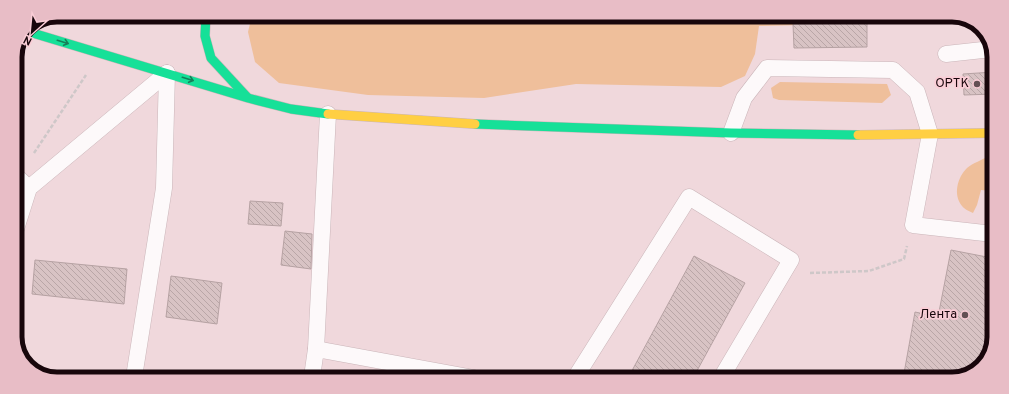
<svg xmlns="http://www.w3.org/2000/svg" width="1009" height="394" font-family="Overpass,sans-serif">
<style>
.grass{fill:#efbf9b}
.building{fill:url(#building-back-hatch);stroke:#b6a2a3}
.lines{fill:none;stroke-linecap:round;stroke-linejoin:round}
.lane-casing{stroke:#cab5b9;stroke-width:17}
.fast-casing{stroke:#cab5b9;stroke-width:10}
.slow-casing{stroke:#cab5b9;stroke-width:10}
.path{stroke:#cec7c8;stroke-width:2.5;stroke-dasharray:4 2;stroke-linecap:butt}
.lane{stroke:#fdf9fa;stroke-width:16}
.fast{stroke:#16e098;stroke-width:9}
.slow{stroke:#ffcf43;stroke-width:9}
.oneway{stroke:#177e59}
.poi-dot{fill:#645054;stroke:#facdd6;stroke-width:1.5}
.labels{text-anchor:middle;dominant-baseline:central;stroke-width:3.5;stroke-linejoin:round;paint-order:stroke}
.poi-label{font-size:13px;fill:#18060b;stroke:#facdd6;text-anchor:end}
.rim{fill:none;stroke:#18060b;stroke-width:5}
</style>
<defs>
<pattern id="building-back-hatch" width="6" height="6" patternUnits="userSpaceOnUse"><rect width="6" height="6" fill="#d8c3c4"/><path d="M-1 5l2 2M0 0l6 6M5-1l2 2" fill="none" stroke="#b9a6a7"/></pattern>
</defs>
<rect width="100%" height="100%" fill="#f0d8dc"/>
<g class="grass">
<path d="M252,15l714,2 -31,5 -176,4 -4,28 -10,22 -24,11 -145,-3 -92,14 -116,-3 -89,-12 -24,-21 -7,-30z"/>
<path d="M780,82l107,2 4,11 -9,8 -103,-3 -6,-2 -2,-10z"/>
<path d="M989,156h4v35l-12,-1 -4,15 -4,8c-4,-2 -9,-4 -11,-7 -9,-11 -5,-28 5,-38 6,-5 15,-8 22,-12z"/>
</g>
<g class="building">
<path d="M867,23v24l-73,1 -1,-24z"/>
<path d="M994,72v22l-30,1 -1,-21z"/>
<path d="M250,201l33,2 -2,23 -33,-2z"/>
<path d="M285,231l27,3 -1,35 -30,-4z"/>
<path d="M951,250l41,8v93l-16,21 -24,7h-49l12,-67 23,5z"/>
<path d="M694,256l51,27 -52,95h-65z"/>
<path d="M35,260l92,9 -3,35 -92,-10z"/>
<path d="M171,276l51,7 -5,41 -51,-7z"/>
</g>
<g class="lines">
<g class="lane-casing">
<g id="lane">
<path d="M946,54l46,-5"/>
<path d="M731,133l13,-35 23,-30 126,2 24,22 13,42 -17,91 80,9"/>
<path d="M15,175l14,13 -14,44"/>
<path d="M29,188l138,-115"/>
<path d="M316,349l12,-235"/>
<path d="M136,377h-2l30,-189 3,-115"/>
<path d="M312,377l4,-28 158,29"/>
<path d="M575,378l114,-181 102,63 -70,118"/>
</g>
</g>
<g class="fast-casing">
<g id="fast">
<path d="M206,15l-1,21 6,22 36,39"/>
<path d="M26,31l222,67 43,11 37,5"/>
<path d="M475,124l256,9 127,2"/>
</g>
</g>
<g class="slow-casing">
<g id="slow">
<path d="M328,114l147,10"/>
<path d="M858,135l135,-2"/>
</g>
</g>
<g class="path">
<path d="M34,153l52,-78"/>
<path d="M810,273l59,-2 35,-12 3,-13"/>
</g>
<use href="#lane" class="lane"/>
<use href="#fast" class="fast"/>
<use href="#slow" class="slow"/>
</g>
<defs><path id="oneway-shaft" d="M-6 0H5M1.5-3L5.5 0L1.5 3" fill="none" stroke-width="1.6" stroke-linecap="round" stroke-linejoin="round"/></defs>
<g class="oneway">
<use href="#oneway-shaft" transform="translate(63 42) rotate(17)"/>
<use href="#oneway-shaft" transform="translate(188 79) rotate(17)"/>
</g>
<g class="poi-dot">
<circle cx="977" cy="84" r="4"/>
<circle cx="965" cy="315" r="4"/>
</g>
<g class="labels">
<g class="poi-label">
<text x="969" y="84">ОРТК</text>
<text x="957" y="315">Лента</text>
</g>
</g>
<path d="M0 0H1009V394H0ZM57 22H952A35 35 0 0 1 987 57V337A35 35 0 0 1 952 372H57A35 35 0 0 1 22 337V57A35 35 0 0 1 57 22Z" fill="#e8bdc6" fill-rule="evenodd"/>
<path class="rim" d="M57 22H952A35 35 0 0 1 987 57V337A35 35 0 0 1 952 372H57A35 35 0 0 1 22 337V57A35 35 0 0 1 57 22Z"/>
<g transform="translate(32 32) rotate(207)" stroke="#facdd6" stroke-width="3" paint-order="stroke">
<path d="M0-3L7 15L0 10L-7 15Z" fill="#18060b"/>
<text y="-6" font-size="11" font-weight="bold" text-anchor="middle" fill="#18060b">N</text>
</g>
</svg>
